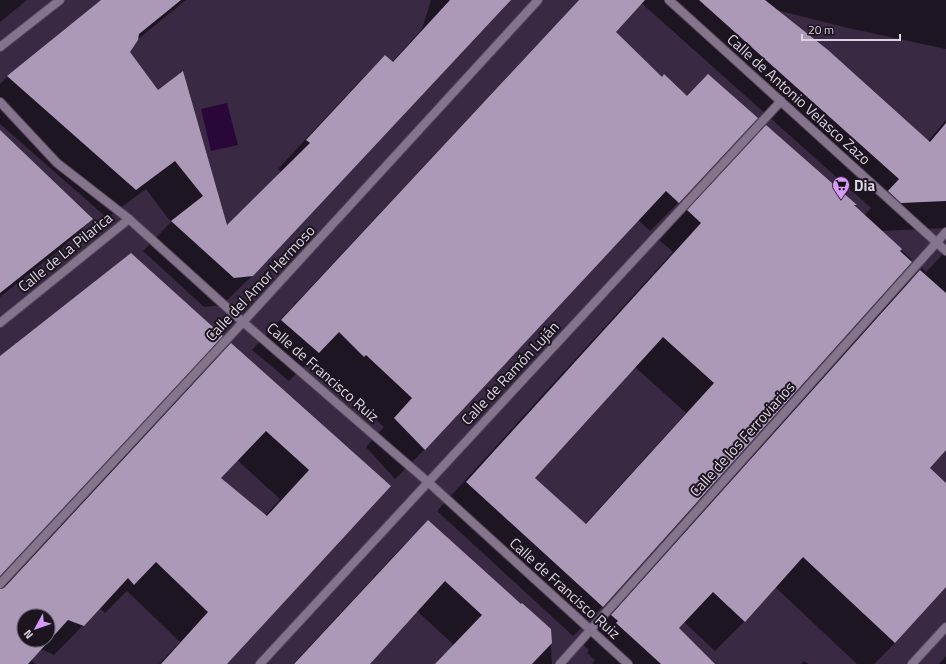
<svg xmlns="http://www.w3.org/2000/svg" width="946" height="664" font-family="'Titillium Web',sans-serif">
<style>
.water{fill:#290738}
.shadow{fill:#0007;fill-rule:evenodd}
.building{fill:#ac99b7;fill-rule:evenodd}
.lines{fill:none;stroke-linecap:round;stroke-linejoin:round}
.minor-casing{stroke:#57485f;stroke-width:10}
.minor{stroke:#84758d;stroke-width:8}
.labels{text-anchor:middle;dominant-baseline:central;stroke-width:4;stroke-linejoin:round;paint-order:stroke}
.street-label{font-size:15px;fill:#ded3e3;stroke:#1c1520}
.poi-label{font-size:15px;font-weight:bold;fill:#ded3e3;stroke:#1c1520;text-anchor:start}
</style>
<rect width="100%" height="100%" fill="#392942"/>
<path class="water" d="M227,103l11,42 -27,6 -10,-42z"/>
<g class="shadow">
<path d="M0,0h27l-27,22z"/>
<path d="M102,0h84l-49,40 -8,12 97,175 56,-54 -4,-4 78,-84 29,-29 7,6 30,-33 9,-29h79l-258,276 -30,29 -18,2 -61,-56 28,-29 -25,-33 -39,29 -107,-94v-40l8,-8z"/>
<path d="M579,0h44l-8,32 64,170 -29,29 -12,-11 -214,230 -29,29 -29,-32 18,-20 -48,-44 -1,2 -26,-24 -20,20 -37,-31z"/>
<path d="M638,0h308v49l-98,-21 -72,-18 152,131 18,-21v108l-65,3 31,29 -310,347 -29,29 -136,-125 236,-259 -14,-12 78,-84 29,-29 90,78 -2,2 10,9 7,-8zM635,367l51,46 -101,111 -52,-46z"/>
<path d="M0,131l91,88 -29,29 -62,49z"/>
<path d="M946,251v197l-18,20 18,16v102l-51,57 -21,21h-17l-82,-77 -31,35 -29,29 -31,-29 -6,6 36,36h-122l3,-4 -8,-7 2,-3 -6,-5 310,-347 29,-30 4,4z"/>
<path d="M231,344l159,143 -164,177h-67l21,-22 -53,-51 -22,22 -5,-5 -46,47 -13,-6 -10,10 4,5h-35v-74l202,-217zM237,460l43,39 -15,17 -45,-38zM24,616h24v24h-24z"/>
<path d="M428,521l93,85 29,24 2,34h-117l19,-19 -37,-34 -48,53h-76l106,-114z"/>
<path d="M946,656v8h-7z"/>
<path d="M804,661l4,3h-7z"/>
</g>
<g class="building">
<path d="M101,0h80l-42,34 -1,6 -8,12 28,38 25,-19 44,154 83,-82 -4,-3 79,-85 8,7 57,-62h61l-258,276 -19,2 -63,-57 32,-25 -28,-35 -39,29 -129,-114z"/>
<path d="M579,0h66l-29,32 46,45 2,-3 23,22 21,-22 50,44 -79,85 -13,-12 -241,259 -31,-32 18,-20 -46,-43 -2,2 -25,-25 -20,21 -38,-33z"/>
<path d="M699,0h66l63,50 102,92 16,-19v78l-45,2 -13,-12 11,-12z"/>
<path d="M766,125l91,80h-3l48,44 -2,2 12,11 -309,345 -137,-125 235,-259 -14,-13zM663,337l51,46 -128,141 -51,-46z"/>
<path d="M0,130l93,89 -93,74z"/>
<path d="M131,253l92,83 -223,240v-220z"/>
<path d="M920,270l26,23v157l-16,18 16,15v104l-51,56 -92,-86 -58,65 -32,-30 -34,36 36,36h-54l-45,-41 2,-2 -7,-6z"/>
<path d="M231,343l160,143 -164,178h-66l47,-52 -52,-50 -22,23 -6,-7 -44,48 -16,-6 -40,44h-28v-75l4,-1zM266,431l43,39 -42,46 -46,-38zM24,616h24v24h-24z"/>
<path d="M428,520l93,84 1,-1 29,26 1,14 -20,21h-97l47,-49 -37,-34 -75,83h-76z"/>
</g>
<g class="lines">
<g class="minor-casing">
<g id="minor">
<path d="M669,0l277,251"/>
<path d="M0,47l60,-47"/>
<path d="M0,102l57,61 72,56 114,103 185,160 200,182"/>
<path d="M0,323l129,-104"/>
<path d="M0,584l243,-262 295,-322"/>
<path d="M260,664l521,-563"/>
<path d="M560,664l386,-432"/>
<path d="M912,664l34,-37"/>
</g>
</g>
<use href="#minor" class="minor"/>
</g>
<defs>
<g id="supermarket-pin" transform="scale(0.9)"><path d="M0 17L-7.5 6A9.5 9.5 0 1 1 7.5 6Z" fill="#d89af8" stroke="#1c1520"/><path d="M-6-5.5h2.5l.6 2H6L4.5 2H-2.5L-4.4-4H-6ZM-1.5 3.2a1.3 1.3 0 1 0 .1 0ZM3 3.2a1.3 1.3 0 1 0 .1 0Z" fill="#111"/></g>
</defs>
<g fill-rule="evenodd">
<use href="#supermarket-pin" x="841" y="185"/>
</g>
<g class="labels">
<g class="street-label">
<text transform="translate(799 99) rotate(42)">Calle de Antonio Velasco Zazo</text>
<text transform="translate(65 252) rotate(-39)">Calle de La Pilarica</text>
<text transform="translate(260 283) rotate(-47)">Calle del Amor Hermoso</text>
<text transform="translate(323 372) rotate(41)">Calle de Francisco Ruiz</text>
<text transform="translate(510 373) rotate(-47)">Calle de Ramón Luján</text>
<text transform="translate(742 439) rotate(-48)">Calle de los Ferroviarios</text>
<text transform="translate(565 588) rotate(42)">Calle de Francisco Ruiz</text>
</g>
<g class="poi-label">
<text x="854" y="185">Dia</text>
</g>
</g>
<g transform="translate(36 628) rotate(230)"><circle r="19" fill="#1c1520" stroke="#6a616e"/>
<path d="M0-3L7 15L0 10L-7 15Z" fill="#d89af8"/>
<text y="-6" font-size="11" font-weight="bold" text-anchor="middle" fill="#ded3e3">N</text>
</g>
<path d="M802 34v6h98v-6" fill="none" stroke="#ded3e3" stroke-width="2"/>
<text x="808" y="34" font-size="12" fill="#ded3e3" stroke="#1c1520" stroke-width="3" paint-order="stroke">20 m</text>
</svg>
